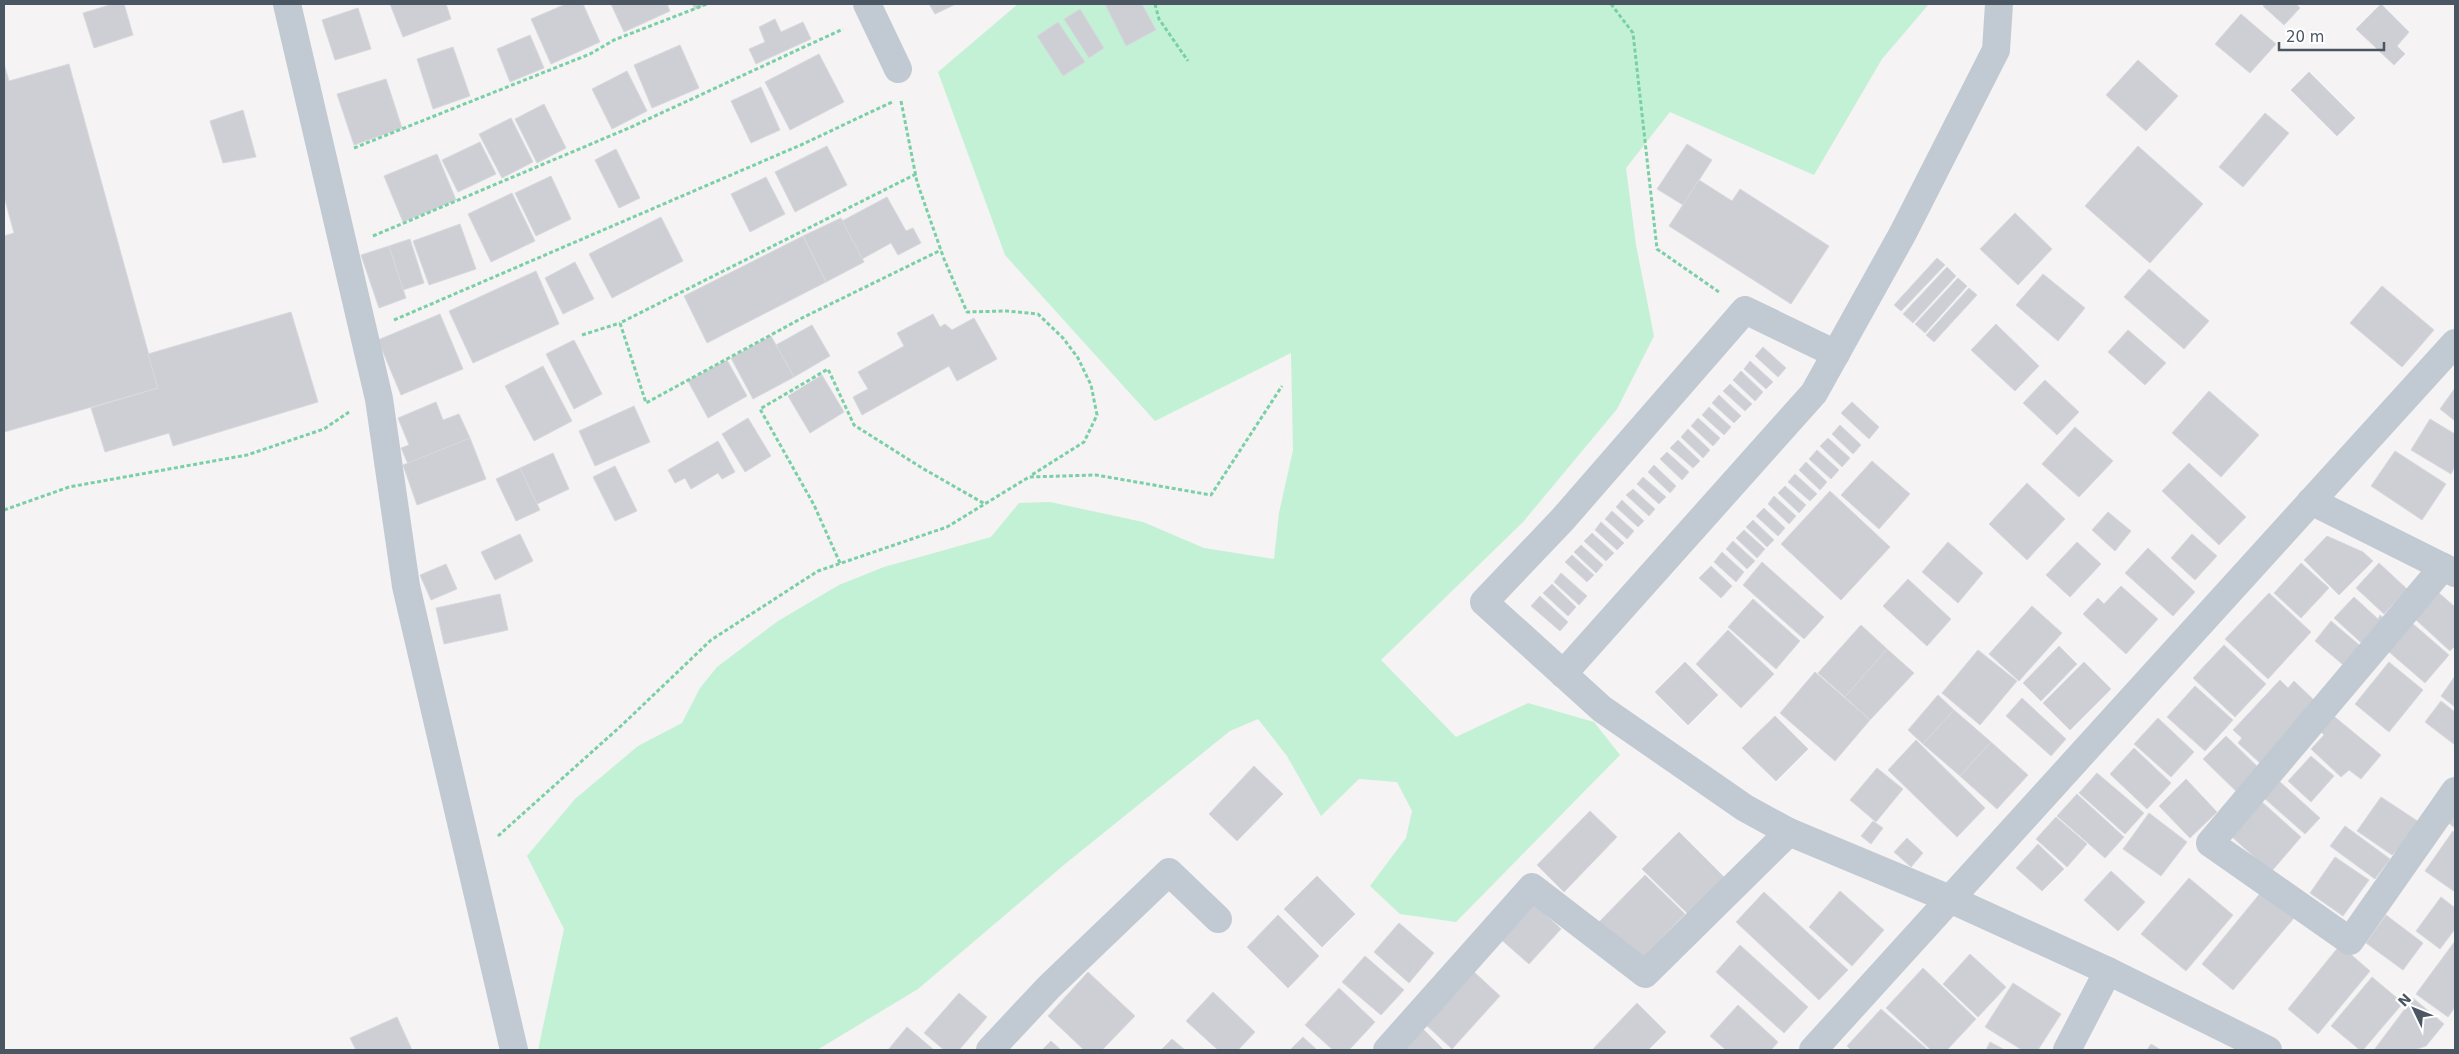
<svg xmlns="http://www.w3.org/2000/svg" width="2459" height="1054" font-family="'DejaVu Sans',sans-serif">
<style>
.green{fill:#c3f1d5}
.building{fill:#cdcfd5;stroke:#d7d9de}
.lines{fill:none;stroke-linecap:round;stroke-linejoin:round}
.path{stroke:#7ad0a6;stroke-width:3;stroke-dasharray:4 2.5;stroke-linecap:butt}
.minor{stroke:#c1cad2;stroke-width:28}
</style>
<rect width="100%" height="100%" fill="#f5f3f3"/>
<path class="green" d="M1018,4h911l-47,55 -68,116 -144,-63 -44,56 10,77 18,91 -37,73 -94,113 -142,138 75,77 72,-34 66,19 26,33 -164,167 -56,-8 -30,-28 36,-48 6,-27 -15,-29 -38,-3 -38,37 -34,-60 -29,-37 -28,12 -165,133 -147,125 -101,61h-279l26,-121 -37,-73 48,-57 63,-53 44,-23 18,-35 17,-21 61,-46 61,-36 45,-18 107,-30 28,-34 31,-1 93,20 61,26 70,11 5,-46 14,-63 -2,-97 -136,68 -150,-166 -67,-183z"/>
<g class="building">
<path d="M113,4h11l9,31 -39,13 -11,-35z"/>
<path d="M390,4h56l5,15 -48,18z"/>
<path d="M566,4h17l17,38 -49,22 -20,-45z"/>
<path d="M611,4h56l3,7 -46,21z"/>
<path d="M692,4h15l-12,5z"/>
<path d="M929,4h27l-21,10z"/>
<path d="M1105,4h37l14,26 -30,16z"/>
<path d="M2266,4h30l4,4 -16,17 -21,-19z"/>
<path d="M2381,4l28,28 -12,14 8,8 -11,11 -38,-36z"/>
<path d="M358,8l13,41 -36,11 -13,-40z"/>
<path d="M1080,9l24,39 -15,10 -25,-39z"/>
<path d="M2241,14l35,30 -26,29 -35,-29z"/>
<path d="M775,19l6,13 22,-10 8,17 -55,25 -7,-15 16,-7 -6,-15z"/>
<path d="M1058,22l27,40 -22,14 -26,-40z"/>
<path d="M530,35l14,33 -34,14 -13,-33z"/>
<path d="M680,45l19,43 -47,20 -18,-43z"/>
<path d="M453,47l17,49 -37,13 -16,-50z"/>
<path d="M819,54l25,48 -54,28 -25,-48z"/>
<path d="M2138,60l40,36 -32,35 -40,-36z"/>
<path d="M4,64l5,17 60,-17 89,324 -154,44v-196l10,-3 -10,-37z"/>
<path d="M627,71l20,40 -35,18 -20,-40z"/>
<path d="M2309,72l46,46 -18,18 -46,-46z"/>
<path d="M386,79l16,49 -48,17 -17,-51z"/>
<path d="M761,87l19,43 -29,13 -20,-42z"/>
<path d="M544,104l22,44 -29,15 -22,-44z"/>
<path d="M243,110l13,47 -33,6 -13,-42z"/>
<path d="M2265,113l24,20 -46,54 -24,-20z"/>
<path d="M511,118l22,44 -31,16 -23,-44z"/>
<path d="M480,142l16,32 -38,18 -16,-32z"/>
<path d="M1687,144l25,16 -29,45 -26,-16z"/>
<path d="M827,146l20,39 -52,27 -20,-40z"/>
<path d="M2138,146l65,58 -53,59 -65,-57z"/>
<path d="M616,149l24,49 -21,10 -24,-48z"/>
<path d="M437,154l19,46 -53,22 -19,-46z"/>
<path d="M551,176l20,43 -35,17 -21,-43z"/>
<path d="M766,177l19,37 -35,18 -19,-38z"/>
<path d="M1699,180l33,21 8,-12 89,57 -38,58 -122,-78z"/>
<path d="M512,193l23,48 -44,21 -23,-48z"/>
<path d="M887,197l19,34 7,-3 8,15 -23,12 -7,-12 -29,16 -20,-38z"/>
<path d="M2015,213l37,36 -34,36 -38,-36z"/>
<path d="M661,217l22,44 -71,37 -23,-44z"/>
<path d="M841,218l23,44 -38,20 -23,-46z"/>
<path d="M460,224l16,45 -47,16 -16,-44z"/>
<path d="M803,236l23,46 -119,61 -23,-47z"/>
<path d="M410,239l14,44 -21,7 -14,-44z"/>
<path d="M389,246l17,52 -27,10 -18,-53z"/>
<path d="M1937,258l8,7 -44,46 -7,-6z"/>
<path d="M575,262l19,37 -31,15 -18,-36z"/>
<path d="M1947,267l9,9 -43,47 -10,-9z"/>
<path d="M2149,269l60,52 -25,28 -60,-52z"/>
<path d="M536,271l23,53 -86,39 -24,-52z"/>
<path d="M2043,274l42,34 -27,33 -42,-36z"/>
<path d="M1958,278l9,8 -42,47 -10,-9z"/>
<path d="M2382,286l52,44 -32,37 -52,-44z"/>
<path d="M1969,288l8,7 -43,47 -8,-7z"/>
<path d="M291,312l27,90 -145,44 -4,-13 -64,19 -14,-44 67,-20 -10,-34z"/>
<path d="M440,314l23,55 -62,26 -23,-55z"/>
<path d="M933,314l7,13 5,-3 7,6 22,-12 23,41 -40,22 -8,-15 -87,49 -9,-18 15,-8 -10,-17 46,-26 -7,-13z"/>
<path d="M1996,324l43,42 -24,25 -44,-41z"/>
<path d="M812,325l18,31 -36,21 -18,-32z"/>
<path d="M2128,330l38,33 -21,22 -37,-33z"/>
<path d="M771,336l23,41 -41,22 -22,-41z"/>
<path d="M574,340l28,54 -28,15 -28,-55z"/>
<path d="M1763,347l23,21 -8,9 -23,-21z"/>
<path d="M727,360l20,36 -39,22 -20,-37z"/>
<path d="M1750,361l23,21 -7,7 -22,-20z"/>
<path d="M543,366l29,55 -38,20 -29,-55z"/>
<path d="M1741,371l22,21 -8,9 -22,-21z"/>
<path d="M822,375l22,37 -34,21 -22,-37z"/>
<path d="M2045,380l34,32 -22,23 -34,-32z"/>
<path d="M1730,384l22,20 -7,7 -22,-20z"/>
<path d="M2455,388v33l-15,-12z"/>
<path d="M2209,391l50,44 -38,42 -49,-44z"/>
<path d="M1719,395l22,21 -7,7 -22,-20z"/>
<path d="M436,402l7,18 16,-6 11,24 -62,26 -7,-16 8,-3 -11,-27z"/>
<path d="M1852,402l27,25 -10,12 -28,-26z"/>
<path d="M634,406l16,36 -55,24 -16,-35z"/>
<path d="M1709,407l22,20 -7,8 -22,-20z"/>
<path d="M748,418l23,38 -26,16 -23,-38z"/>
<path d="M1698,418l22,20 -7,8 -22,-20z"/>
<path d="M2430,419l25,15v32l-4,8 -40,-24z"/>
<path d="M1840,425l21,20 -8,9 -21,-20z"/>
<path d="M2075,427l38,34 -34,36 -37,-33z"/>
<path d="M1688,429l22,21 -7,8 -22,-21z"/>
<path d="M470,438l16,41 -69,26 -14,-40z"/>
<path d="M1828,438l22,20 -8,9 -22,-21z"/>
<path d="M1678,440l22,21 -7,7 -23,-20z"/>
<path d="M718,441l17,31 -13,7 -4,-6 -27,16 -6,-11 -10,5 -7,-13z"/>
<path d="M1817,450l22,20 -8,9 -22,-20z"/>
<path d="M2395,451l51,33 -24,36 -51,-34z"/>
<path d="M1667,452l22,20 -7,8 -22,-21z"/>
<path d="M553,453l16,36 -32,15 -17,-36z"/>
<path d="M1872,461l38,33 -31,35 -38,-34z"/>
<path d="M1806,462l21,20 -7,8 -21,-20z"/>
<path d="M2189,463l57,54 -27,28 -57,-54z"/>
<path d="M1654,465l22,21 -6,7 -22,-21z"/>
<path d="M615,466l22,45 -22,10 -22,-44z"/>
<path d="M520,468l20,42 -24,11 -20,-42z"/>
<path d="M1795,474l22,20 -7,7 -22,-19z"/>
<path d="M1643,477l23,20 -7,7 -22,-20z"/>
<path d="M2027,483l38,36 -38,41 -38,-36z"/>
<path d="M1785,486l21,19 -7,8 -21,-20z"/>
<path d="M1633,489l22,20 -6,7 -23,-21z"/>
<path d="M1830,491l60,56 -49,53 -60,-56z"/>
<path d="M1774,496l22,20 -7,8 -21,-20z"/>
<path d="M1622,500l22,21 -6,6 -22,-20z"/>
<path d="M1764,508l21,20 -7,8 -22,-20z"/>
<path d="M1612,511l22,20 -7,8 -22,-20z"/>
<path d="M2108,512l23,19 -16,20 -23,-21z"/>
<path d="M1753,520l21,20 -7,7 -21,-20z"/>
<path d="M1601,522l23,21 -7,7 -22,-20z"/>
<path d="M1744,530l21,19 -8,9 -21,-20z"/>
<path d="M1592,533l22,20 -8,8 -22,-20z"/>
<path d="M520,534l13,27 -38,19 -14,-28z"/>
<path d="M2192,534l25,22 -22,24 -24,-22z"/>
<path d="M2327,536l36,16 10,9 -34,34 -35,-35z"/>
<path d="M1733,541l22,20 -8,8 -21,-20z"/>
<path d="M1948,542l35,31 -25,30 -36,-31z"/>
<path d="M2077,542l24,22 -31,33 -24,-22z"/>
<path d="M1581,545l22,20 -7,8 -22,-21z"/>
<path d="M2148,548l47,44 -22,24 -48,-43z"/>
<path d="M1722,552l22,20 -8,10 -22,-20z"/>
<path d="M1572,555l22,20 -7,7 -22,-20z"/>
<path d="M1762,562l62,55 -20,22 -61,-54z"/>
<path d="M2301,563l28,25 -28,30 -27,-25z"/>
<path d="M2379,563l28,26 -23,25 -28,-26z"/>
<path d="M446,564l11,25 -26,11 -11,-25z"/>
<path d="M1711,566l21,20 -11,12 -22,-20z"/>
<path d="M1561,573l26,23 -8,9 -25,-23z"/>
<path d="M1908,579l43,40 -24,27 -44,-40z"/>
<path d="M1552,584l24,23 -8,9 -25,-23z"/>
<path d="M2121,586l37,33 -32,35 -43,-40 15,-16 6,6z"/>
<path d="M2269,593l42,39 -43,47 -43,-40z"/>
<path d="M2439,593l16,14v39l-5,5 -35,-32z"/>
<path d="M500,594l8,36 -64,14 -8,-36z"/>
<path d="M1540,596l28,26 -8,9 -29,-25z"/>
<path d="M2354,597l24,22 2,-4 9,8 -22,25 -33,-30z"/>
<path d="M1753,599l47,42 -24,28 -48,-42z"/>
<path d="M2032,606l30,27 -43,48 -30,-27z"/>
<path d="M2331,621l33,28 -16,20 -33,-28z"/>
<path d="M2412,623l37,32 -24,28 -37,-32z"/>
<path d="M1861,625l26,24 -42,48 -27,-24z"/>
<path d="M1728,630l46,44 -33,34 -45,-44z"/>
<path d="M2224,645l42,39 -31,33 -42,-39z"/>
<path d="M2059,646l18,18 -36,37 -18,-18z"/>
<path d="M1887,649l27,24 -44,47 -25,-23z"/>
<path d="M1978,650l39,31 -37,44 -38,-32z"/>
<path d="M1685,662l33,33 -30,30 -33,-33z"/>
<path d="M2084,662l27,27 -41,41 -27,-27z"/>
<path d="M2389,662l34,28 -34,42 -34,-28z"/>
<path d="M1815,672l55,48 -35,41 -55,-48z"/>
<path d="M2455,676v31l-14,-11z"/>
<path d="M2280,680l8,8 6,-7 22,21 -56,61 -22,-20 4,-5 -9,-8z"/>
<path d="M2195,686l38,34 -28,31 -38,-34z"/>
<path d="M1938,695l16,15 -31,34 -15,-14z"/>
<path d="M2022,698l44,41 -15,17 -45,-40z"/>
<path d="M2441,701l14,11v33l-30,-23z"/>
<path d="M1954,710l37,32 -31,34 -37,-32z"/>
<path d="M2330,713l51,42 -20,24 -12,-9 -8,7 -30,-28 13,-14 -7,-7z"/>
<path d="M1775,716l33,33 -32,32 -34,-33z"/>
<path d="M2158,718l36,34 -23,25 -37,-33z"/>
<path d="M2226,736l37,36 -22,24 -38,-37z"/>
<path d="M1916,740l69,68 -28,29 -69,-67z"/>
<path d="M1991,742l37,33 -31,34 -37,-33z"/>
<path d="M2134,748l37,35 -24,26 -37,-35z"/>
<path d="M2311,756l23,20 -23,26 -23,-21z"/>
<path d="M1254,766l29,28 -46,47 -28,-27z"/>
<path d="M1877,768l26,21 -27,33 -26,-22z"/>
<path d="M2097,773l47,40 -19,21 -46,-41z"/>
<path d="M2186,779l31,33 -27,26 -31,-32z"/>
<path d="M2279,781l41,37 -15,16 -41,-36z"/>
<path d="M2077,794l47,43 -19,21 -48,-42z"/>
<path d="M2381,797l41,27 -30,31 -35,-24z"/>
<path d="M2262,802l39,35 -30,35 -40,-36z"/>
<path d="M2455,806v22l-10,-8z"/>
<path d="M1590,811l27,26 -53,55 -27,-27z"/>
<path d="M2149,813l38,29 -26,34 -38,-27z"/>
<path d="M2056,817l31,27 -20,23 -31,-28z"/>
<path d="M1873,821l10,7 -12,16 -10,-8z"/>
<path d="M2345,826l45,33 -15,20 -45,-33z"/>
<path d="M2453,831l2,2v59l-30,-21z"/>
<path d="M1679,832l45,45 -36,37 -46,-45z"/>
<path d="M1907,838l16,15 -12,14 -17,-15z"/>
<path d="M2038,844l26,25 -22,22 -26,-23z"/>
<path d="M2335,857l34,23 -26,36 -33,-23z"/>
<path d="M2111,871l34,31 -27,29 -34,-31z"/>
<path d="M1645,875l40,39 -47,48 -40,-39z"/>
<path d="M1317,876l38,38 -33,33 -38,-38z"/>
<path d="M2189,878l44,37 -47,56 -45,-37z"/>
<path d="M1840,891l44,39 -32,36 -43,-39z"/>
<path d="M2262,891l32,27 -61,72 -31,-26z"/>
<path d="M1764,892l84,78 -29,30 -83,-78z"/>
<path d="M2441,897l14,11v21l-15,20 -24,-18z"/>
<path d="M1530,900l31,29 -32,35 -32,-28z"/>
<path d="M1278,915l41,41 -31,32 -41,-41z"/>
<path d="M2386,915l37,28 -20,27 -37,-27z"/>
<path d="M1399,923l35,30 -25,30 -35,-31z"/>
<path d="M2455,941v66l-7,10 -32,-23z"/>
<path d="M1740,945l68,62 -24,26 -68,-61z"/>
<path d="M2340,945l30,26 -52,63 -30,-25z"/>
<path d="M1970,954l36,33 -28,30 -35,-33z"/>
<path d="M1365,956l39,34 -23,25 -39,-33z"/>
<path d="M1923,968l53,51 -29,31h-16l-45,-42z"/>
<path d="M1472,970l28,26 -48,53 -28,-26z"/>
<path d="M1088,972l47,44 -33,34h-18l-36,-34z"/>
<path d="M2372,977l31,26 -40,47h-3l-29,-24z"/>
<path d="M2013,983l48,31 -23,36h-16l-37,-23z"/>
<path d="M1339,988l36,34 -26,28h-16l-28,-25z"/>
<path d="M1213,992l42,40 -17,18h-20l-32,-29z"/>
<path d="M959,993l28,24 -28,33h-15l-20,-17z"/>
<path d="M2413,998l31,26 -18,22 -12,4h-40z"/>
<path d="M1637,1003l29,29 -18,18h-56z"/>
<path d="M1738,1005l40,37 -7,8h-45l-16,-14z"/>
<path d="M1881,1009l47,41h-77l-4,-4z"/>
<path d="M397,1017l15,33h-56l-6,-12z"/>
<path d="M907,1027l27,23h-46z"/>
<path d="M1422,1028l22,22h-45z"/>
<path d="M1303,1037l14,13h-27z"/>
<path d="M1172,1039l13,11h-24z"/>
<path d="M1051,1041l10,9h-19z"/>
<path d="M1990,1042l15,8h-19z"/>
<path d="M2151,1044l10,6h-14z"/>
</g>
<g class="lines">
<g class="path">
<path d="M1155,4l4,15 29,42"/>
<path d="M1611,4l22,29 24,216 62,43"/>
<path d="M901,101l16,81 27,77 23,53 40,-1 31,3 25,24 15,20 13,27 6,30 -13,27 -54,34"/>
<path d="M354,148l236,-94 24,-14 93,-36"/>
<path d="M916,174l-296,149 26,80 156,-85 139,-68"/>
<path d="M373,236l256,-108 214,-99"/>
<path d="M394,320l409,-176 89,-42"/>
<path d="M582,335l38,-12"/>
<path d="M4,510l65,-23 178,-32 77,-26 25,-17"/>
<path d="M840,563l-26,-58 -54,-96 68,-40 26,56 68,43 63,36"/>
<path d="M498,836l124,-111 89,-85 107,-69 129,-44 82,-50 67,-2 115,20 71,-109"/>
</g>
<g class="minor">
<path d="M287,4l92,395 27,187 108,464"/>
<path d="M867,4l31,65"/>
<path d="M1836,354l-91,-44 -182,209 -79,83 118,107 143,99 44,24 163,68 156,71 160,79"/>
<path d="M2311,501l144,72"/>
<path d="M2443,567l-233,276 140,98 105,-150"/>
<path d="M1563,674l251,-281 89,-160 93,-183 3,-46"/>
<path d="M990,1050l59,-63 120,-115 49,47"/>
<path d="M1387,1050l145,-163 113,87 144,-142"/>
<path d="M1813,1050l642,-707"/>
<path d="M2067,1050l41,-79"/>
</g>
</g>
<rect width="2459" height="1054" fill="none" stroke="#4a5661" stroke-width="10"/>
<g transform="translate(2414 1009) rotate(313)" stroke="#ffffff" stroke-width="4" paint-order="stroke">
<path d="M0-4L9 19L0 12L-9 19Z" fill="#4a5661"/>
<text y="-8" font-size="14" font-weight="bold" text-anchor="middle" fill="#4a5661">N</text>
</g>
<path d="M2279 42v8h105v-8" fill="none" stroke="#4a5661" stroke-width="2.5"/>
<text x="2286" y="42" font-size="15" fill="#4a5661" stroke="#ffffff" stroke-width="4" paint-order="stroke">20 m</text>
</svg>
